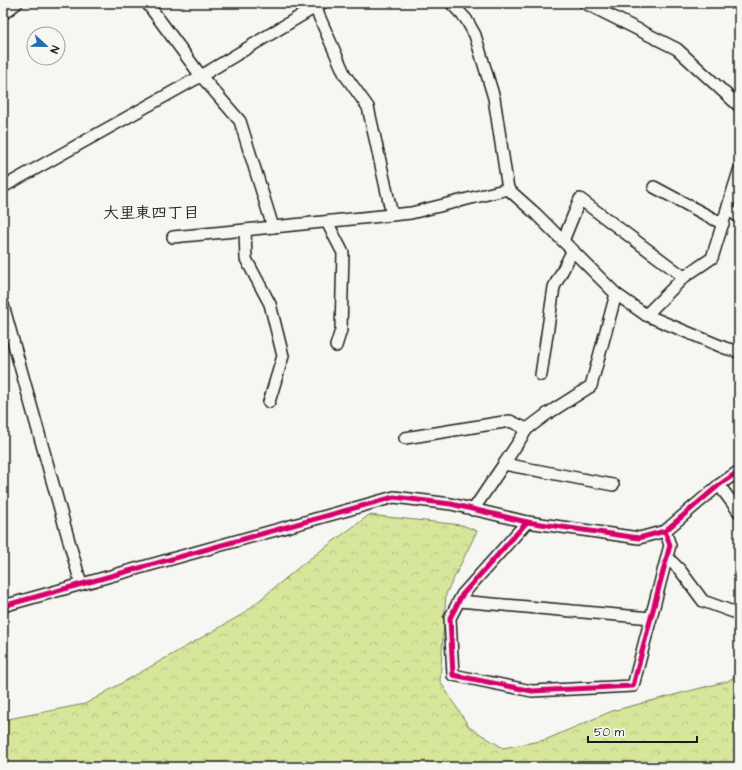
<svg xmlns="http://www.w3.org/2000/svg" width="742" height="770" font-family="'Architects Daughter','Klee One',sans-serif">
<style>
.forest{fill:url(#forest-crowns);stroke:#79815b}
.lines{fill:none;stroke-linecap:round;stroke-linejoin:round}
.minor-casing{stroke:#1c1c1c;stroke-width:14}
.minor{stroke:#f6f6f2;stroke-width:11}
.cycleway-casing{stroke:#f6f6f2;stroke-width:8}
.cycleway{stroke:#d6006c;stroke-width:5}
.labels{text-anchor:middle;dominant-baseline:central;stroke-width:3.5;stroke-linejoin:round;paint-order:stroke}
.neighbourhood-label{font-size:16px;font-weight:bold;fill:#1c1c1c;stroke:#f6f6f2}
</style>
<defs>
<pattern id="forest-crowns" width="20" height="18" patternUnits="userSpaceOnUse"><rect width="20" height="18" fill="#d6e69a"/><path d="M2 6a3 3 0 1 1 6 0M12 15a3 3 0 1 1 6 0" fill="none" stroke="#b7c584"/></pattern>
</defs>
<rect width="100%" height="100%" fill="#f6f6f2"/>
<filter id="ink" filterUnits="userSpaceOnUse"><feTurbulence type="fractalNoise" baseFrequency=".025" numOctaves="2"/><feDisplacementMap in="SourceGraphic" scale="8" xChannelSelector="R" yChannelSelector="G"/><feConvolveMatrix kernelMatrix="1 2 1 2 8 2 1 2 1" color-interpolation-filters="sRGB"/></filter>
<g filter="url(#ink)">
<path class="forest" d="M369,515l93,10 15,6 -31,63 -6,87 29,46 34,21 42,-8 67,-29 116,-30 11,-8v94h-736v-47l82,-16 158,-90 61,-51z"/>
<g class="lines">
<g class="minor-casing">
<g id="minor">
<path d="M147,3l54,73 39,45 33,106 138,-14 97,-24"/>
<path d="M451,3l15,16 9,16 19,63 14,91 28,25 80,80 30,21 79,33 14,4"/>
<path d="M585,3l92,46 62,57"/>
<path d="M735,3l4,5"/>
<path d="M315,7l30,68 23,32 24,108"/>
<path d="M3,14l14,-11"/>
<path d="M3,187l198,-111 121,-73"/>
<path d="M654,187l69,37"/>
<path d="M727,209l12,8"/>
<path d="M327,222l16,31 -2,77 -5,16"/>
<path d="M173,237l72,-7"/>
<path d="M563,241l17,-42 104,78"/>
<path d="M3,305l78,279"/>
<path d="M646,315l38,-38 28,-19 27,-87"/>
<path d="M541,375l13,-88 19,-37"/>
<path d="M269,402l14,-46 -13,-52 -24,-45 -1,-29 28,-3"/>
<path d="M405,438l105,-17 17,8"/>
<path d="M504,464l23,-35 20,-15 44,-28 25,-92"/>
<path d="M719,485l20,27"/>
<path d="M473,510l31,-46 109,21"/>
<path d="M527,522l-65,73 -12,23 3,57 79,16 101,-5 37,-141 -5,-14"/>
<path d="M667,557l13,13 23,31 36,13"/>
<path d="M459,601l192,17"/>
<path d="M3,606l391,-109 57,7 76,18 112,16 26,-7 54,-46 20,-14"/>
</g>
</g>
<use href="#minor" class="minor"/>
<g class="cycleway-casing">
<g id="cycleway">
<path d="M527,522l-65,73 -12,23 3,57 79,16 101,-5 37,-141 -5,-14"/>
<path d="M3,606l391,-109 57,7 76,18 112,16 26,-7 54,-46 20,-14"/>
</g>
</g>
<use href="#cycleway" class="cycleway"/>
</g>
</g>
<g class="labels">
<g class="neighbourhood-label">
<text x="151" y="213">大里東四丁目</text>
</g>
</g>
<rect width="742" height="770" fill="none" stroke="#f6f6f2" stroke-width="16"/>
<rect x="8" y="8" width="726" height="754" fill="none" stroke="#1c1c1c" stroke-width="1.5" filter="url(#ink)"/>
<g transform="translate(46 46) rotate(112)"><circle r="19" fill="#f6f6f2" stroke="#9f9f9c"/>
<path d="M0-3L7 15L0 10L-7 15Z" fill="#1f6fb2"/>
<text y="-6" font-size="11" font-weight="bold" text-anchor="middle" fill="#1c1c1c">N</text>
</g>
<path d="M588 736v6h109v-6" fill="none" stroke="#1c1c1c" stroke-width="2"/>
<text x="594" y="736" font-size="12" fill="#1c1c1c" stroke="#f6f6f2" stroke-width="3" paint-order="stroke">50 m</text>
</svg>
